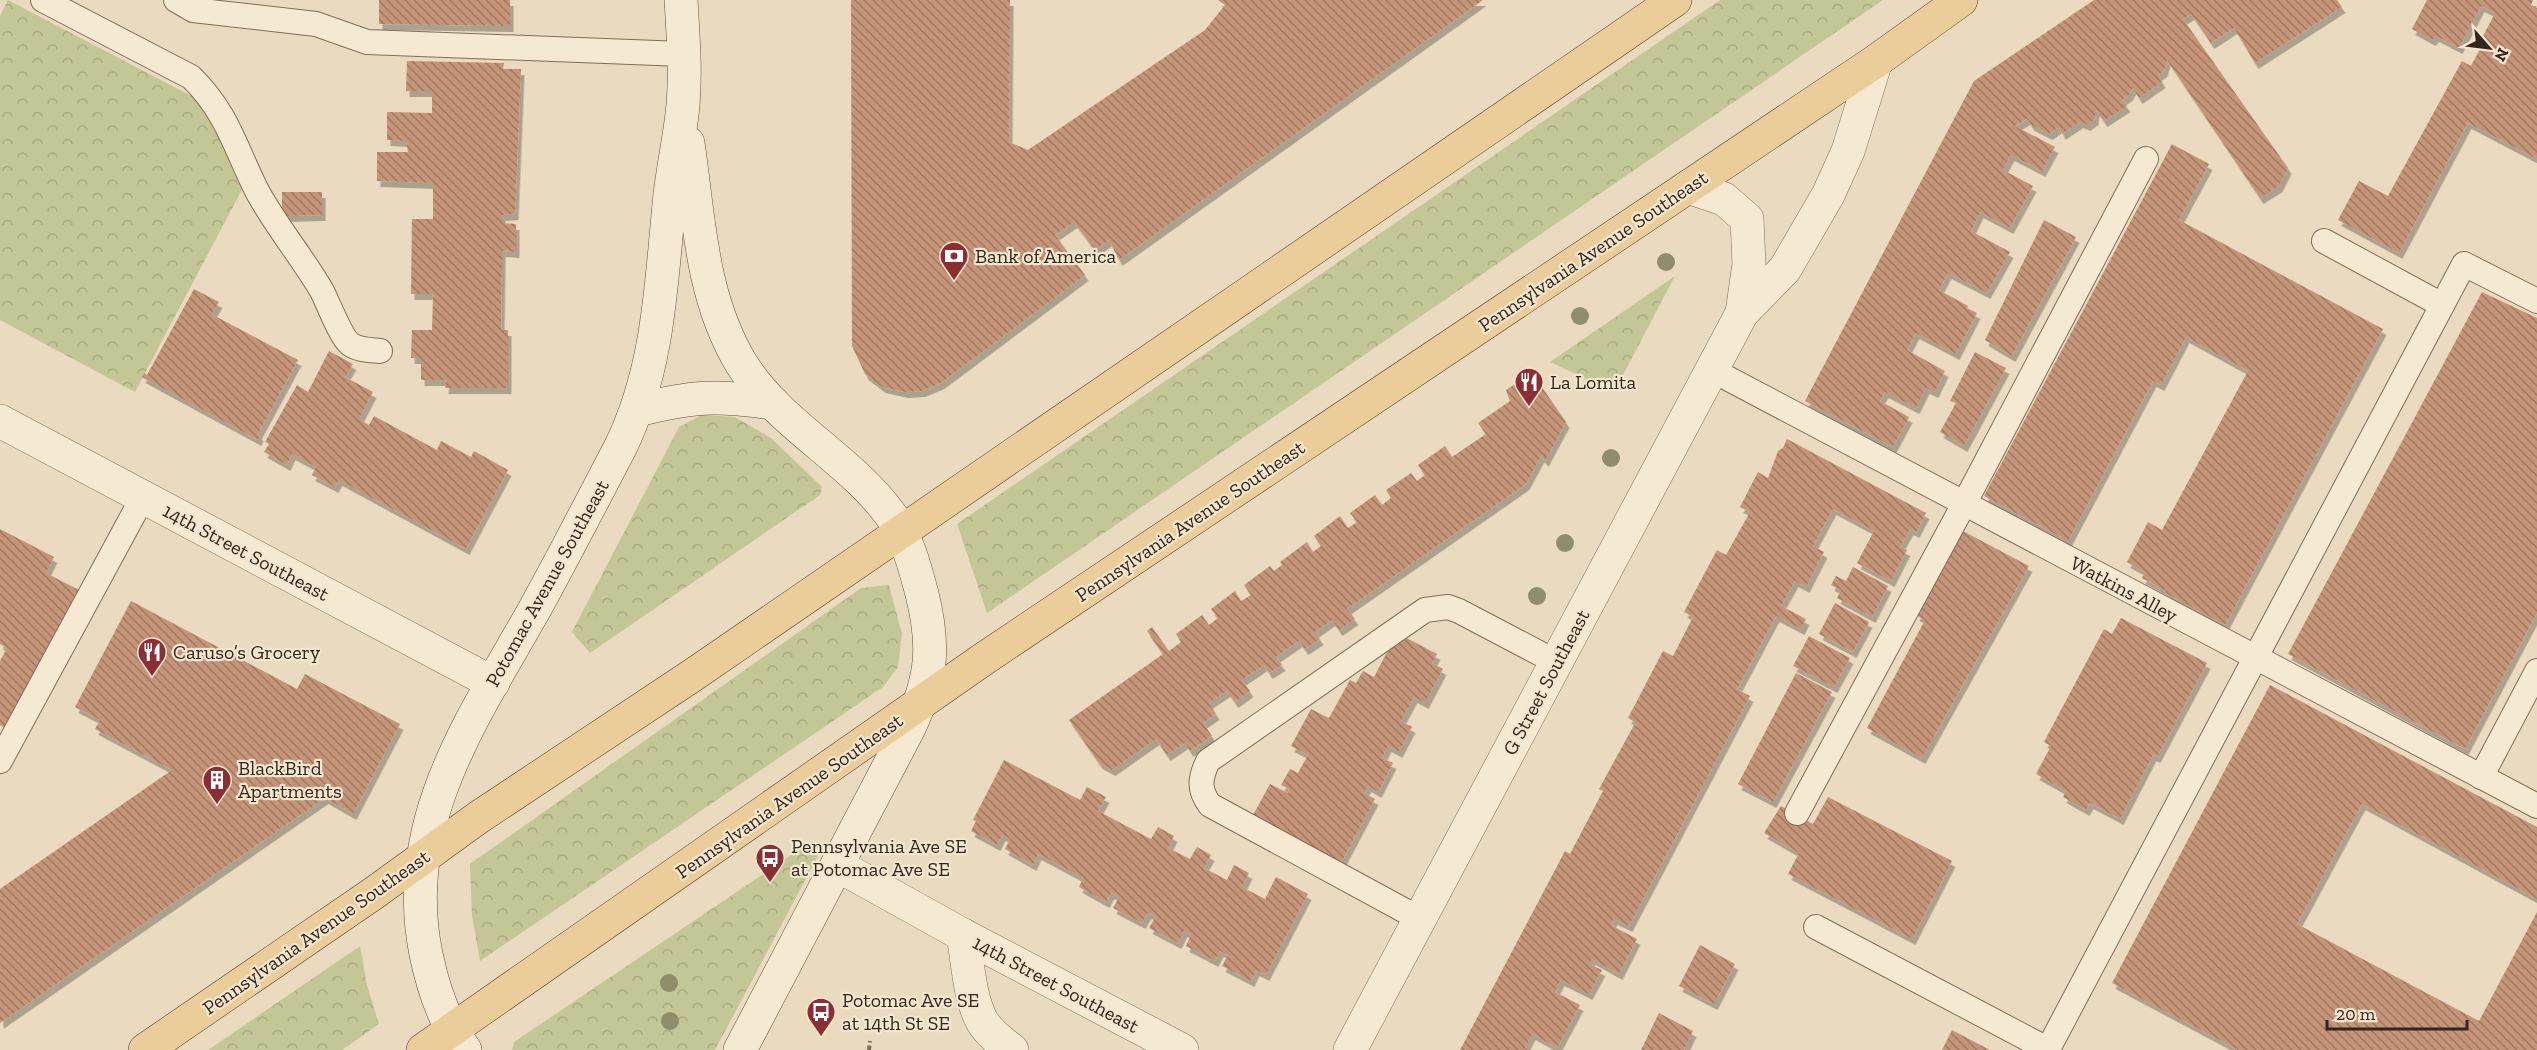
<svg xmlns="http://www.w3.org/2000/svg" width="2537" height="1050" font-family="'Zilla Slab',serif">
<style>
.park{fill:url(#park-crowns)}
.building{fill:url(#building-back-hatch);filter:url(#shadow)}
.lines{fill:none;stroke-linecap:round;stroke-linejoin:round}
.lane-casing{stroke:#816c5a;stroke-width:26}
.street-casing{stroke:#816c5a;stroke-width:34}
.secondary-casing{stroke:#634e3d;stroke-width:34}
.primary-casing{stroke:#4f3b2e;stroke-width:34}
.path{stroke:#816c5a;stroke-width:4;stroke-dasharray:4.5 3;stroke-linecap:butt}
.lane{stroke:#f5e9d2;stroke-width:24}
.street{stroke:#f5e9d2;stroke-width:33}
.secondary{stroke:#f5e9d2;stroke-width:33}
.primary{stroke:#ebcd9a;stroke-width:33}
.tree{fill:#8f8d6b}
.labels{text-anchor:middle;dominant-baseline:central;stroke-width:4.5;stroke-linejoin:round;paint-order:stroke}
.street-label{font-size:20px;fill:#32261d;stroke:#f2e6cf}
.poi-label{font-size:20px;fill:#32261d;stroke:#f2e6cf;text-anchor:start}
</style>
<defs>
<pattern id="park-crowns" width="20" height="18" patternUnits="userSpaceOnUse" patternTransform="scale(1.5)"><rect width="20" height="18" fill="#c3c695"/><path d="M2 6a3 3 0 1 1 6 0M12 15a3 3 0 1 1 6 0" fill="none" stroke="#a8aa80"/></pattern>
<pattern id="building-back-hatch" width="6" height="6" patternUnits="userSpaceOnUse" patternTransform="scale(1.5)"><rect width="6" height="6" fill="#c59479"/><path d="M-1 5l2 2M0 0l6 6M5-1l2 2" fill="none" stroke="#a17963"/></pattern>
<filter id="shadow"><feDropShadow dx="3.5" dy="6" stdDeviation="0" flood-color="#0004"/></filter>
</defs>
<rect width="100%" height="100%" fill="#eadbc0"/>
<g class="park">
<path d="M8,0l189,99 48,85 -110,208 -135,-72v-304z"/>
<path d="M1720,0h163l-896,613 -30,-89z"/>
<path d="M1675,276l-61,116 -64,-30z"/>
<path d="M702,415l33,2 36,21 51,49 -2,8 -230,158 -18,-21 107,-205z"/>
<path d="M889,585l13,49 -4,33 -15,20 -403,274 -8,-45 -2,-52 391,-276z"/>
<path d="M812,841l4,2 3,11 -104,196h-203l2,-8z"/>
<path d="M360,946l7,39 12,39 -37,26h-134z"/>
</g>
<g class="building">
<path d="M379,0h131v26l-131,-2z"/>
<path d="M851,0h159l-1,142 19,8 177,-120 20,-25 -7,-5h265l-364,260 -10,-20 -14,10 -21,-28 -19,13 30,40 -144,108 -19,8 -17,1 -23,-5 -17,-13 -13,-28z"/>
<path d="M2094,0h243l5,7 -87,56 -21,-35 -23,15 -20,-29 -8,5 105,149 -9,18 -19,12 -93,-138 -3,11 -6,4 4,7 -23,16 -6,-10 -4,7 -7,5 5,6 -23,15 -8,-11 -1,9 -8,6 -7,-3 -18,12 -3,-7 -10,7 -18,-9 -4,-6 -12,7 40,21 -13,24 -31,-16 -8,15 30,16 -23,42 -30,-16 -9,19 39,21 -23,41 -39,-20 -9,17 29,16 -1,2 10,5 -21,41 -40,-21 -9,17 38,21 -10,21 -9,-4 -10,20 -31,-16 -5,9 29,16 -16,30 -88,-46 169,-320z"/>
<path d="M2427,0h106l-2,5 6,3v151l-69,-36 -69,130 -61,-33 21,-39 29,15 74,-135 9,5 12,-23 -3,-1 15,-29 -14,-7 -22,42 -23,-12 -4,4 -20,-11z"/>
<path d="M407,61l97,2 -1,6h18l-6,145 -13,1v8l14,1v28l-14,-1v6l-1,73h7v58h-63l1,-8h-25v-22h-10l1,-28h20l1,-36h-22l1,-75h21v-36l-56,-2v-29h31l-2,-11 -19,-1v-28l45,1v-22h-26z"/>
<path d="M2172,144l37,20 -30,56 204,109 -158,296 -60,-32 1,-2 -24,-13 3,-6 -18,-10 21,-40 14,8 86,-159 -62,-34 -25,48 -8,-4 -85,160 -84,-45z"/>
<path d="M282,192h40v23l-40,1z"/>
<path d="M2044,220l32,17 -64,119 -27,-16z"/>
<path d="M194,289l25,13 -7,12 3,2 83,44 -40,74 2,1 -2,5 -116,-63 2,-4 3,2z"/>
<path d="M2482,292l55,26v295l-72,136 -177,-95z"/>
<path d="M329,351l24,13 -8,13 28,15 -14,27 10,6 5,-9 63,34 4,-9 30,16 3,-6 34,19 -42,79 -127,-69 -4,7 -23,-12 4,-8 -24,-13 -5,11 -23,-13 5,-8 -4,-2 32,-57 11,7z"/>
<path d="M1975,352l31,16 -42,78 -24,-14 16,-29 -6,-2z"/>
<path d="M1535,377l31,45 -21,39 -4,-5 -15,28 -179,125 8,10 -16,11 -7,-10 -17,12 5,7 -15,10 -6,-8 -23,16 6,8 -13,8 -5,-8 -22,15 8,11 -15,11 -8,-11 -18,12 7,11 -13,9 9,13 -22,15 -5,-8 -18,12 -11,-16 -44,31 -13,-7 -30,-43 94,-66 -16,-23 5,-4 17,24 12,-9 -5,-8 26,-19 7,10 9,-7 -7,-9 24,-18 6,10 10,-6 -7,-10 26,-19 4,5 8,-6 -2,-3 27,-20 6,10 8,-6 -7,-10 26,-20 8,12 9,-6 -7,-9 25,-18 7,10 9,-7 -5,-8 25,-17 6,8 8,-6 -7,-10 27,-19 7,11 34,-23 -8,-11 32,-22 -4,-11 18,-12 3,4z"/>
<path d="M1787,439l139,74 -10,19 -6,-3 -10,18 7,3 -16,31 -34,-18 17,-32 -41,-22 -20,37 11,6 -18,35 -11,-6 -14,25 25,13 -5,10 -25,-13 -39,73 13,7 -121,230 -15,-7 -3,6 26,14 -18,35 -27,-15 -3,5 13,6 -13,24 -28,-14 -6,12 25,13 -23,43 -25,-14 -7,14 4,2h-69l105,-199 5,3 33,-63 -4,-2 35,-64 2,1 2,-2 -10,-6 35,-67 10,5 20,-39 -9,-5 33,-62 9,5 24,-43 -10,-5 18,-35 10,6 10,-27 5,-3z"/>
<path d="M0,529l54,28 -8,16 33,17 -74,138 -5,-3v-64l7,-13 -7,-4z"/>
<path d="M1961,530l68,36 -107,192 -55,-30 58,-108 -9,-5z"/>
<path d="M1853,567l35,19 -16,31 -35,-19 4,-8 -10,-5 5,-9 10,5z"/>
<path d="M131,601l166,88 8,-15 95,50 -47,90 -28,-16 -325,225v-134l172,-119 -77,-41 5,-9 -25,-13z"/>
<path d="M1835,603l34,19 -16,30 -34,-18z"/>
<path d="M2121,618l86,45 -50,94 -4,-2 -33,64 -30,-16 -4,7 -23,-13 3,-6 -30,-17 15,-28 -7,-4 60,-113 8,5z"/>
<path d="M1397,633l40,21 -5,9 11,6 -18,34 -11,-6 -13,24 11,6 -13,25 -11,-6 -6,12 11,5 -15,29 -10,-6 -4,7 11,6 -35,66 -88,-48 18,-33 18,9 1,-4 -8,-4 9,-16 8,4 10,-18 -17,-9 20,-37 18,9 21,-38 6,3 7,-12 11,6z"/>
<path d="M1809,636l41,22 -16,29 -41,-21z"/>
<path d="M1796,673l36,19 -59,110 -35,-18z"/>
<path d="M2270,685l267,142v72l-175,-95 -65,120 182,97 58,-109v138h-299l-126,-67z"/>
<path d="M1004,760l76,40 7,-13 19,10 -8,14 53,28 7,-12 16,9 -6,12 22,11 7,-12 14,8 -7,13 23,12 7,-15 15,8 -7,14 23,12 11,-22 32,17 -42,81 -10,-5 -5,11 -29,-15 6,-11 -8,-4 -5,10 -29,-15 5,-11 -7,-4 -6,12 -29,-15 7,-12 -8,-3 -6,10 -29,-15 6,-11 -8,-4 -5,9 -27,-15 4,-9 -45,-24 -5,11 -28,-16 5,-10 -8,-4 -5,10 -26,-14 5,-10 -3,-1z"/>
<path d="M1828,797l124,64 -40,78 -124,-65 11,-21 -35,-20 17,-27 32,18z"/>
<path d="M1700,945l35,19 -21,40 -35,-18z"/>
<path d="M1659,1013l34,18 -9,19h-43z"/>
<path d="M1952,1030l38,20h-48z"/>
</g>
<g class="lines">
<g class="lane-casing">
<g id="lane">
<path d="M43,0l148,77c36,35 44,70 66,114 19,35 45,66 65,100 6,12 19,46 28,53 8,6 20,6 30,7"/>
<path d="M176,0l17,10 123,14 51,18 316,12"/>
<path d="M2324,241l118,64"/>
<path d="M1712,370l825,436"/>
<path d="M0,761l143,-264"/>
<path d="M2481,777l56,-106"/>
<path d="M1797,813l167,-309 182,-345"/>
<path d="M1420,919l-210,-114c-12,-16 -10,-27 -2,-44l217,-151 23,-3 11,4 97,51"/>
<path d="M1816,927l233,123"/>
<path d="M2048,1049l416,-785 73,37"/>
</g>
</g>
<g class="street-casing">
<g id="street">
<path d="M1688,187l36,12 23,20 2,45 -7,49"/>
<path d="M0,421l493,262"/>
<path d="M837,865l126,70 219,115"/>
<path d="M963,935c5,27 6,62 19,86 7,12 19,21 30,29"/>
<path d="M1350,1050l392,-737 43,-44 43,-74 20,-44 28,-90"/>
</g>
</g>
<g class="secondary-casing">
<g id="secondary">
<path d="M688,143c11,75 13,154 53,220 37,61 107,94 149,151 17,23 25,53 32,80 13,52 10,84 -12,132l-170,324"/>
<path d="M638,410c54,-14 79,-15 135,-7"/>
<path d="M465,1050c-21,-28 -32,-62 -39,-96 -27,-131 46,-234 107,-342 30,-54 58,-109 87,-164 38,-77 41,-160 49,-244 3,-33 11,-66 14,-99 3,-35 0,-71 -2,-105"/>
</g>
</g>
<g class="primary-casing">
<g id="primary">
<path d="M145,1050l229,-157 105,-76 214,-142 982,-675"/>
<path d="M423,1050l562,-392 891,-597 85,-61"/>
</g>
</g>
<path class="path" d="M869,1050l1,-9"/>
<use href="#lane" class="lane"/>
<use href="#street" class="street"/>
<use href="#secondary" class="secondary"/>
<use href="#primary" class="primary"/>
</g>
<g class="tree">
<circle cx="1666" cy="262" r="9"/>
<circle cx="1580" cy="316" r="9"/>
<circle cx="1611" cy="458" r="9"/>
<circle cx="1565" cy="543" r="9"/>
<circle cx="1537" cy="596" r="9"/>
<circle cx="669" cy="983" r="9"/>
<circle cx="670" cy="1021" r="9"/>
</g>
<defs>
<g id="bank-pin" transform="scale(1.5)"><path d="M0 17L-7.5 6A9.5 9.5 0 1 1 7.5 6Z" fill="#8b2f34" stroke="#f2e6cf"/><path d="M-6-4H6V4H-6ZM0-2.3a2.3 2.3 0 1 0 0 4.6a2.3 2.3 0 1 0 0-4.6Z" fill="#fff"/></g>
<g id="restaurant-pin" transform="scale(1.5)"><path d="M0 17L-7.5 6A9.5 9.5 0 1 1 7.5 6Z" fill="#8b2f34" stroke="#f2e6cf"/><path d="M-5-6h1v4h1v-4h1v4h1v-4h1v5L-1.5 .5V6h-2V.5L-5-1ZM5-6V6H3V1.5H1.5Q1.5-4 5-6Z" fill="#fff"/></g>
<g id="building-pin" transform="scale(1.5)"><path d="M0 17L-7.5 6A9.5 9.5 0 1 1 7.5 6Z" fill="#8b2f34" stroke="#f2e6cf"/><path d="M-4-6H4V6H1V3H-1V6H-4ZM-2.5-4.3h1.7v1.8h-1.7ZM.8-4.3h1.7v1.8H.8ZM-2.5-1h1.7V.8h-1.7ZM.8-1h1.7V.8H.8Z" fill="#fff"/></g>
<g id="bus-pin" transform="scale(1.5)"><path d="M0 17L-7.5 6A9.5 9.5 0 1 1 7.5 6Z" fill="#8b2f34" stroke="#f2e6cf"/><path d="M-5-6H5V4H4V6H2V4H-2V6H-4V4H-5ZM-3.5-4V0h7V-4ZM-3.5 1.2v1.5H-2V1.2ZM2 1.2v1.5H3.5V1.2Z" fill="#fff"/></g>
</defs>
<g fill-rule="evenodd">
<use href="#bank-pin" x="954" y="256"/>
<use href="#restaurant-pin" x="1529" y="382"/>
<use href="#restaurant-pin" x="152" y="652"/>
<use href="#building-pin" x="217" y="780"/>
<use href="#bus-pin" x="770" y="858"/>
<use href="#bus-pin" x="821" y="1012"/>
</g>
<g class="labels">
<g class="street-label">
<text transform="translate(1593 251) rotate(-34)">Pennsylvania Avenue Southeast</text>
<text transform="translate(1190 521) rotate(-34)">Pennsylvania Avenue Southeast</text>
<text transform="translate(246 552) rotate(28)">14th Street Southeast</text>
<text transform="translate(547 583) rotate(-61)">Potomac Avenue Southeast</text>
<text transform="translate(2124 589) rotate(28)">Watkins Alley</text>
<text transform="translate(1546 682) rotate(-62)">G Street Southeast</text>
<text transform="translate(789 796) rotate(-35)">Pennsylvania Avenue Southeast</text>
<text transform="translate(316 932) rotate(-35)">Pennsylvania Avenue Southeast</text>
<text transform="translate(1056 984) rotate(28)">14th Street Southeast</text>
</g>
<g class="poi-label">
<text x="975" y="256">Bank of America</text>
<text x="1550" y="382">La Lomita</text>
<text x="173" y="652">Caruso’s Grocery</text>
<text x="238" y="768">BlackBird<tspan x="238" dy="23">Apartments</tspan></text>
<text x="791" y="846">Pennsylvania Ave SE<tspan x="791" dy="23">at Potomac Ave SE</tspan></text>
<text x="842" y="1000">Potomac Ave SE<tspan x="842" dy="23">at 14th St SE</tspan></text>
</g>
</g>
<g transform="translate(2489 48) rotate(118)" stroke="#f2e6cf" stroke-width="4.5" paint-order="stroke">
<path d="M0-4.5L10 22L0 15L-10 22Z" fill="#32261d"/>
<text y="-9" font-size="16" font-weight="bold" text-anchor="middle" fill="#32261d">N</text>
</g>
<path d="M2327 1020v9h140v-9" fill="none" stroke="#32261d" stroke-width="3"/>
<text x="2336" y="1020" font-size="18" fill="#32261d" stroke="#f2e6cf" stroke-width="4.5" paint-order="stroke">20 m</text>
</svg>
